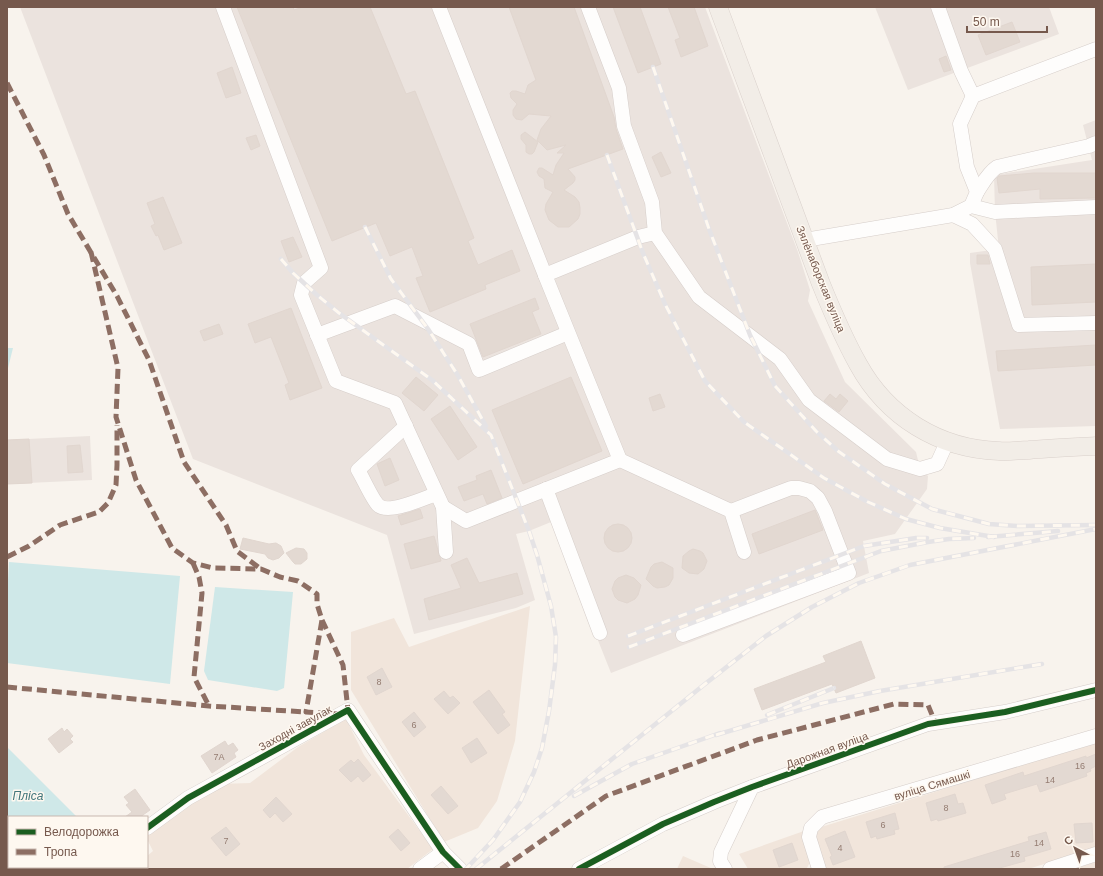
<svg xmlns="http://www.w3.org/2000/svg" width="1103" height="876" font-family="Arial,sans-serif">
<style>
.residential{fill:#f1e5db}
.industrial{fill:#ebe3de}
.water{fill:#cfe8e8}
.building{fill:#e3d9d2;stroke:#e1d6cf}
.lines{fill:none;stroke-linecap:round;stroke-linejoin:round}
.minor-casing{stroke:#d6ceca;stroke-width:15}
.major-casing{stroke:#d9d0cb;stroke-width:19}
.minor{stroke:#fefdfc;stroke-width:14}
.major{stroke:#f2ede7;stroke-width:18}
.rail-casing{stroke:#e5e3e5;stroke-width:4.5}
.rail{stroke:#fef8f0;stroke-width:3;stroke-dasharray:9;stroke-linecap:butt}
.quiet{stroke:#8d6e63;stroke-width:5;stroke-dasharray:10 5;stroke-linecap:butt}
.cycleway-casing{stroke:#fef8f0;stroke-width:8}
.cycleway{stroke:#1b5e20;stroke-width:6}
.labels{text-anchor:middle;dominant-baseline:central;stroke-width:3;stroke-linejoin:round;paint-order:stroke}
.number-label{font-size:9px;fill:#947c71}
.street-label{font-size:11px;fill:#76594d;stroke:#fef8f0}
.water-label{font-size:12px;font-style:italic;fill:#41767b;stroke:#fef8f0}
</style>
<rect width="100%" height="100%" fill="#f8f3ed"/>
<g class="residential">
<path d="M530,606l-15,135 -18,60 -19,27 -34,14 -93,-152v-58l43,-14 15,29z"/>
<path d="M346,719l18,36 69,94 -26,20h-274l3,-2h11v-11l6,-5 -6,-12v-8l73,-47 30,-1 48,-36z"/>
<path d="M1096,742v106l-68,21h-203l-11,-29 4,-12z"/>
<path d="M804,831l6,31 -3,6 -6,1h-53l-9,-15z"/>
<path d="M683,856l30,13h-36z"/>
<path d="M1096,862v7h-23z"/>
</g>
<g class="industrial">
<path d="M20,7h685l93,245 12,38 -2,11 37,81 71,70 4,17 8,7 -1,13 -32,45 -32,7 6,32 -258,100 -60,-151 -22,9 -13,3 19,66 -19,8 -102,26 -27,-99 -194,-76z"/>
<path d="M875,7h174l10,27 -151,56z"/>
<path d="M1096,120v306l-96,3 -30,-166v-10l29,-4 -4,-37 -1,-37 98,-15 -9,-35z"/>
<path d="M90,436l2,44 -85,4v-44z"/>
</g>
<g class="water">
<path d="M7,348h6l-6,24z"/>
<path d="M9,562l171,14 -10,108 -163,-21v-65z"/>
<path d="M215,587l78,5 -9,96 -7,3 -69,-11 -4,-9z"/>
<path d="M7,747l70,70h-68v50h88v2h-90z"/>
</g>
<g class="building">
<path d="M237,7h56l1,3 9,-3h67l36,87 9,-3 59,147 -6,3 10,24 34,-15 8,21 -35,14 1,4 -56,23 -14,-34 7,-2 -11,-29 -22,9 -14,-33 -44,18z"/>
<path d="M509,7h65l40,110 2,12 7,20 -55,20 7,8v3l-2,3 -9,7 11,7 4,5 1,6v6l-2,5 -9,8h-11l-9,-7 -4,-10 1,-6 7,-12 -8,-4 -1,-9 -5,-3 -2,-4 2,-4h3l11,7 3,-10 8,-12h-7l9,-8 -19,5 -10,-10 4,-11 10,-13 -22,-2 -7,6 -6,-1 -3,-4v-5l4,-6 -6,-6 -1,-5 2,-2h4l9,3 3,-9 8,-5z"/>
<path d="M613,7h27l21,57 -23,9z"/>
<path d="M668,7h26l14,39 -27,11 -6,-17 5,-2z"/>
<path d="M1012,22l8,20 -34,13 -8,-20z"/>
<path d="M946,56l5,14 -7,2 -5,-13z"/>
<path d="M232,67l9,26 -15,5 -9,-25z"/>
<path d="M525,132l13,10 -4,10 -2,2h-3l-3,-2v-7l-5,-6v-4z"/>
<path d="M256,135l4,11 -9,4 -5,-12z"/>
<path d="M661,152l10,21 -10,4 -9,-20z"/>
<path d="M1034,173h62v25l-56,1v-10l-41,4 -2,-15 2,-2z"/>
<path d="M163,197l19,46 -18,7 -6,-15 -2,1 -5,-10 4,-2 -8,-21z"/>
<path d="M293,237l9,20 -13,5 -8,-21z"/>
<path d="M977,255h11l2,9h-13z"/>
<path d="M1096,264v38l-64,3 -1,-38z"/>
<path d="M535,298l4,11 -7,3 9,22 -58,23 -13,-33z"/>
<path d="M291,308l31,80 -32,12 -5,-15 4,-2 -18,-46 -16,6 -7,-19z"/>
<path d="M219,324l4,10 -19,7 -4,-10z"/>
<path d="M1096,345v20l-98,6 -2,-20z"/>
<path d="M416,377l22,18 -14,16 -22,-18z"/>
<path d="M571,377l31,74 -79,33 -31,-74z"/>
<path d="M660,394l5,13 -12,4 -4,-13z"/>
<path d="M830,394l6,5 4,-5 8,7 -9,11 -15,-11z"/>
<path d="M450,406l27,41 -19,13 -27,-41z"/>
<path d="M29,439l3,44 -25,1v-44z"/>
<path d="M80,445l3,27 -15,1 -1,-27z"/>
<path d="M390,458l9,22 -14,6 -8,-22z"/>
<path d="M491,470l11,28 -15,6 -4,-10 -19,7 -6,-14 19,-7 -1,-4z"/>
<path d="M420,509l3,9 -22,7 -3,-9z"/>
<path d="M815,510l8,20 -64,24 -7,-20z"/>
<circle cx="618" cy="538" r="14"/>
<path d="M434,536l7,25 -30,8 -7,-25z"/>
<path d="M243,538l26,6 7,-1 5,3 3,7 -5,5 -6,2 -5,-2 -3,-4 -25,-5z"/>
<path d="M296,548l8,1 3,4v6l-6,5h-6l-2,-2 -7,-9z"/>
<path d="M693,549l7,2 3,2 4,8 -3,8 -6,5 -9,-1 -7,-5 1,-12 6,-5z"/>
<path d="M467,558l12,25 38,-10 6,21 -94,26 -5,-21 37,-11 -10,-23z"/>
<path d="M662,562l11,6v10l-4,7 -4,2 -8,1 -4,-2 -7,-7 5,-12 3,-3z"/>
<path d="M626,575l8,3 7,7 -3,10 -3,4 -8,4 -9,-3 -3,-3 -3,-8 3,-8 3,-3z"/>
<path d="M861,641l14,37 -39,15 -4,-9 -70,26 -8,-21 72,-27 -3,-6z"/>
<path d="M382,668l10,19 -16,8 -9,-18z"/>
<path d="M489,690l16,22 -3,2 8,11 -12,9 -25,-32z"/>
<path d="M444,691l6,7 3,-2 7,7 -12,11 -14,-15z"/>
<path d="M414,712l12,15 -12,10 -12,-15z"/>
<path d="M62,728l2,4 3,-3 6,7 -3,3 3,3 -14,11 -11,-14z"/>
<path d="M477,738l10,15 -16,10 -9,-15z"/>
<path d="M225,741l3,5 5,-3 5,7 -4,3 2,4 -24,16 -11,-17z"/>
<path d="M1096,754v12l-6,3 1,2 -5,2 1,3 -47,16 -3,-8 -33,10 2,5 -14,5 -7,-19 38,-13 1,4 62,-20v2z"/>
<path d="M358,759l13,16 -8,7 -5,-6 -7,6 -12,-12 12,-10 3,3z"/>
<path d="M441,786l17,20 -10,8 -17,-19z"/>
<path d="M135,789l15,21 -10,7h-15l7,-5 -6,-7 3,-2 -5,-6z"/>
<path d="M955,794l3,10 5,-1 3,10 -28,8 -1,-2 -6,2 -5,-18z"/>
<path d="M276,797l16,17 -9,8 -8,-9 -5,5 -7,-8z"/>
<path d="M895,813l4,16 -5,1 1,4 -18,5 -1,-3 -5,2 -5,-16z"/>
<path d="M1092,823l1,19 -17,1 -2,-19z"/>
<path d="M226,827l14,17 -14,12 -15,-18z"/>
<path d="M398,829l12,14 -9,8 -12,-14z"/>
<path d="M845,831l10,26 -22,8 -3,-8 2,-1 -7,-17z"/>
<path d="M1046,832l5,17 -27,8 1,4 -29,8h-52v-2l85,-26 -1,-4z"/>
<path d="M792,843l6,17 -19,7 -6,-17z"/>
</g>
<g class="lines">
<g class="minor-casing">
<g id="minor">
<path d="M223,7l98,261 -17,15 -3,12 35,86 59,22 48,104 3,45"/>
<path d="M439,7l106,268"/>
<path d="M588,7l31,81 5,38 28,76 3,31 44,64 81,62 29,41 78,59 33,10 17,-5 10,-22"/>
<path d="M938,7l23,64 12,25"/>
<path d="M977,192c6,-9 11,-19 20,-25l92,-21 7,-3"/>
<path d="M971,206l6,-14 -10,-25 -7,-43 13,-28 123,-47"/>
<path d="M953,215l19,9 23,25 24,76 77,-2"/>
<path d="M805,240l148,-25 18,-9 24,6 101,-5"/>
<path d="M317,335l78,-29 74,38 10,26 89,-37"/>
<path d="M406,426l-48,44c5,8 14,29 20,35 10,10 46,-7 58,-11"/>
<path d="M620,460l111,51 13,41"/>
<path d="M546,489l54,144"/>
<path d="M443,507l23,14 154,-61 -75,-185 93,-38 17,-4"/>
<path d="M683,635l166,-62 -24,-62 -7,-13 -8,-7 -11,-3h-8l-60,23"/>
<path d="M147,828l41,-30 160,-88 95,142 17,17"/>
<path d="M420,869l23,-17"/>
<path d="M579,869l84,-45 51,-22 38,-15 176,-63 77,-12 91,-22"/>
<path d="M725,869l-5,-8 1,-9 31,-65"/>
<path d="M819,869l-10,-32 2,-9 11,-11 274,-81"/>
<path d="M1050,869l46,-15"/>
</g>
</g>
<g class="major-casing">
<path id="major" d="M718,7l103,277c11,27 23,55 37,80 29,53 81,85 141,87 10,1 20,-1 30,-1 22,-2 45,-3 67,-4"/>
</g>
<use href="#minor" class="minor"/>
<use href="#major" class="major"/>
<g class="rail-casing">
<g id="rail">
<path d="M653,67l56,162 41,106 25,51 41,45 22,20 47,33 47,25 57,15 28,2 79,-1"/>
<path d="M607,155l36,98 22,51 40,77 39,41 80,56 44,24 38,17 34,9 54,9"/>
<path d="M365,227l26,52 37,50 29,45 29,52"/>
<path d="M281,259l12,14 24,22 22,18 93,67 59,55 38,96 8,24 14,51 5,31 -1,28 -6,46 -7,37 -8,24 -14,30 -27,38 -27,29"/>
<path d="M988,537l70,-6"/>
<path d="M628,636l236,-90 52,-8h11"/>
<path d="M629,647l252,-96 47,-9 21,-3 25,-1"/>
<path d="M767,715l67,-27"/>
<path d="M716,735l107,-32 57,-12 162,-27"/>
<path d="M574,796l58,-32 88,-31"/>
<path d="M476,869l229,-185 61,-48 46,-29 47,-24 51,-18 186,-36"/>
</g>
</g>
<use href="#rail" class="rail"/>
<g class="quiet">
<path d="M7,83l37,72 24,59 49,82 32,64 35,102 42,63 11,26 24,18"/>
<path d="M91,252l27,116 -2,49 20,63 36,68 21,15 20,5 48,1 19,8 18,4 19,13v10l5,16 -16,92 33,2"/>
<path d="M7,557l22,-11 31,-21 39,-13 9,-9 8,-18 1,-20v-40"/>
<path d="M193,563l6,14 3,16 -8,84 15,29"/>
<path d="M322,620l21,45 5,45"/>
<path d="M7,687l202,19 97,6"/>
<path d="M501,869l105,-73 151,-56 137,-36 34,1 7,17"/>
</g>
<g class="cycleway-casing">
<g id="cycleway">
<path d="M147,828l41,-30 160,-88 95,142 17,17"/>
<path d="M579,869l84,-45 51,-22 38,-15 176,-63 77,-12 91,-22"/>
</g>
</g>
<use href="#cycleway" class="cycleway"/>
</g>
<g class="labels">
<g class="number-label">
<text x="379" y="682">8</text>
<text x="414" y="725">6</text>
<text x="219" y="757">7А</text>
<text x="1080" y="766">16</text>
<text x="1050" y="780">14</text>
<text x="946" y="808">8</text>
<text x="883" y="825">6</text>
<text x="226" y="841">7</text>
<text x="1039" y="843">14</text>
<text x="840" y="848">4</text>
<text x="1015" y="854">16</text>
</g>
<g class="street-label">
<text transform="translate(821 279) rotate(68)">Зялёнаборская вуліца</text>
<text transform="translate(295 728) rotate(-29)">Заходні завулак</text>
<text transform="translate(827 750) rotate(-20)">Дарожная вуліца</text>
<text transform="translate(932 785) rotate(-17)">вуліца Сямашкі</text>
</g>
<g class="water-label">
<text x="28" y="796">Пліса</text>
</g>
</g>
<rect width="1103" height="876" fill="none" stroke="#76594d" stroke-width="16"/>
<rect x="8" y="816" width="140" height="52" fill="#fef8f0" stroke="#c8b8af"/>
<rect x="16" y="829" width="20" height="6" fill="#1b5e20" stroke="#c8b8af"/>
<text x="44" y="836" font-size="12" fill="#76594d">Велодорожка</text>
<rect x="16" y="849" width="20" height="6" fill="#8d6e63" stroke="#c8b8af"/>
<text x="44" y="856" font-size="12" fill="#76594d">Тропа</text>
<g transform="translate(1075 848) rotate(319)" stroke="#fef8f0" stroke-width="3" paint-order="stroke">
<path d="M0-3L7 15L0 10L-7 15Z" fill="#76594d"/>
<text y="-6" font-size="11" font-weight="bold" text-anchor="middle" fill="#76594d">С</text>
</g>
<path d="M967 26v6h80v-6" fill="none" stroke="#76594d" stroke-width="2"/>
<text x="973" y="26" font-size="12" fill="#76594d" stroke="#fef8f0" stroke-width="3" paint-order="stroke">50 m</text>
</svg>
